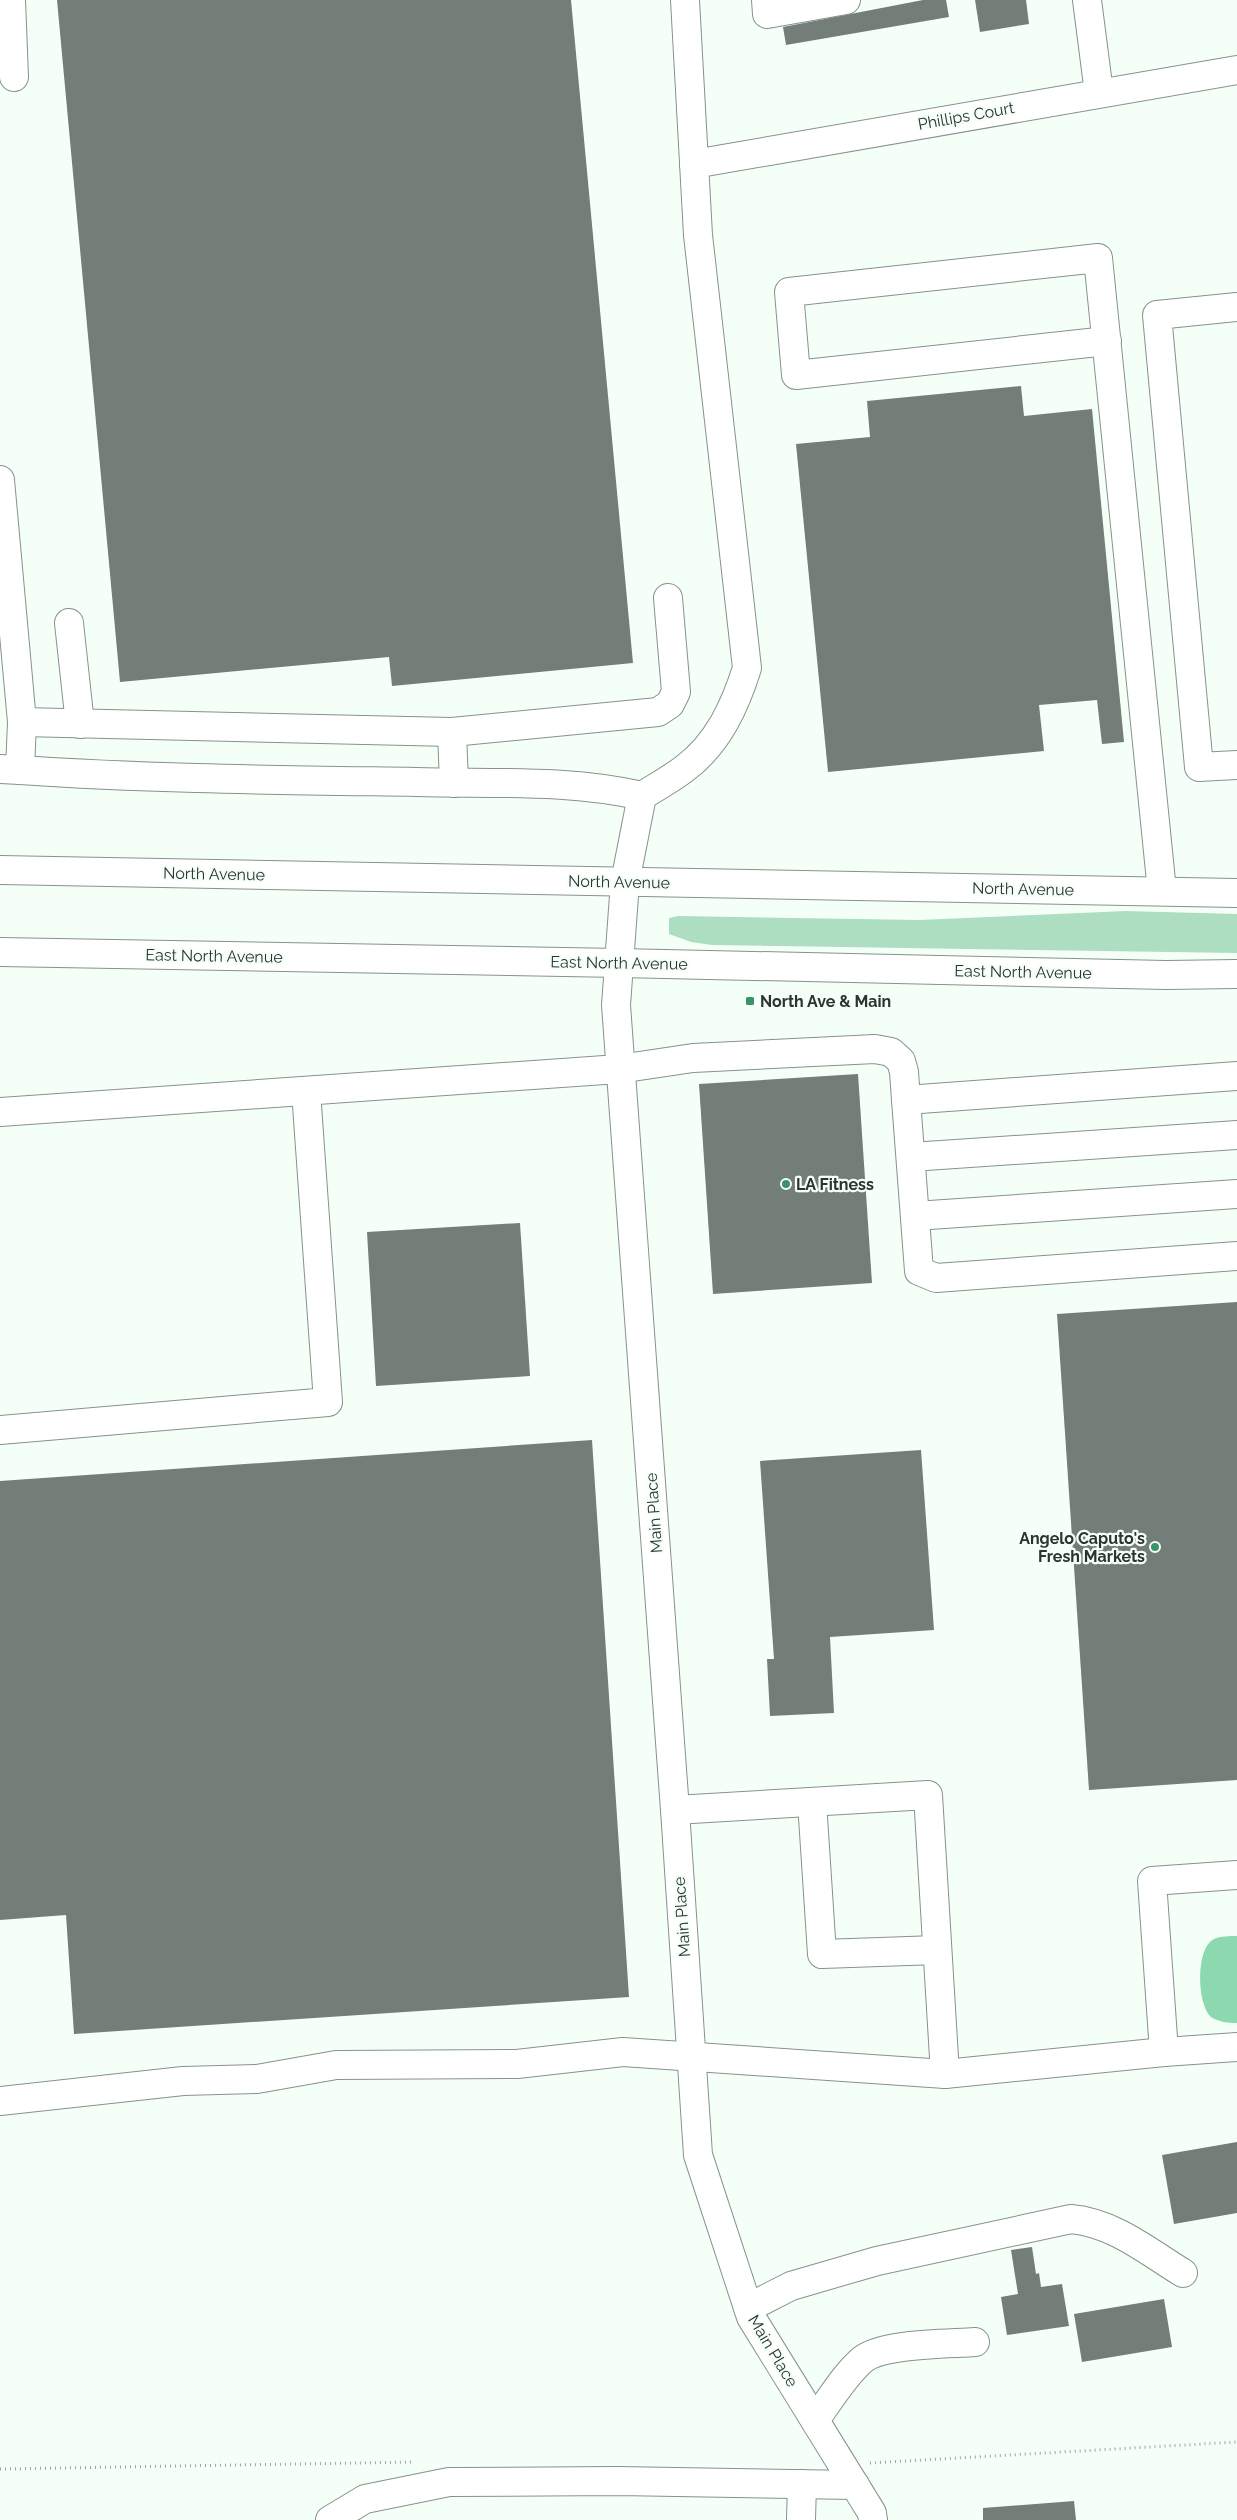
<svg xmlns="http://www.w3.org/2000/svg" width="1237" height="2520" font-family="Raleway,sans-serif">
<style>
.green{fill:#addec2}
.water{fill:#8cd8af}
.building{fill:#727e77}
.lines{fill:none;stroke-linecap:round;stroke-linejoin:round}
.minor-casing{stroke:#86928b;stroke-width:30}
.major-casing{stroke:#86928b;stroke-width:30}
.path{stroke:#9da6a0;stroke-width:3;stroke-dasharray:1 4;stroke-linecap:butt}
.minor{stroke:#fff;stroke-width:28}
.major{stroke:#fff;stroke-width:28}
.poi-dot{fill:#3b9469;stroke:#f4fff8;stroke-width:2}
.labels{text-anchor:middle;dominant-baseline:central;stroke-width:4.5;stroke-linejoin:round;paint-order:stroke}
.street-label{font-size:16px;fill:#2e3330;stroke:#f4fff8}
.poi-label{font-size:16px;font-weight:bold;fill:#2e3330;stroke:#f4fff8;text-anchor:start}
</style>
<rect width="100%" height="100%" fill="#f4fff8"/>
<path class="green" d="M1126,911l111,3v39l-525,-8 -21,-3 -22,-8v-16l9,-2 241,4z"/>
<path class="water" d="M1237,1936v87c-8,0 -19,-1 -26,-6 -14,-12 -16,-69 3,-78 6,-3 16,-3 23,-3z"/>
<g class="building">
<path d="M57,0h514l62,663 -241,23 -3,-29 -269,25z"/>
<path d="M923,0h23l3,17 -163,28 -3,-18z"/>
<path d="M975,0h51l3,24 -49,8z"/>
<path d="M1021,386l3,30 68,-7 32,333 -22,2 -5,-44 -58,5 5,46 -216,21 -32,-328 74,-7 -3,-36z"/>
<path d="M858,1074l14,209 -159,11 -14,-210z"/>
<path d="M520,1223l10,153 -154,10 -9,-154z"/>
<path d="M1237,1302v478l-148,10 -32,-476z"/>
<path d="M592,1440l37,557 -555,37 -8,-119 -66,5v-439z"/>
<path d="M921,1450l13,180 -104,7 4,76 -64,3 -3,-57h7l-14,-198z"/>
<path d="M1237,2142v71l-63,11 -12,-69z"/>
<path d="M1032,2247l4,27 3,-1 2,14 21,-3 7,42 -62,9 -6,-38 17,-3 -7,-44z"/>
<path d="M1164,2299l8,48 -90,15 -8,-48z"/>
<path d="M1074,2501l2,19h-93v-12z"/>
</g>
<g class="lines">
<g class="minor-casing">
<g id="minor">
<path d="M11,0l3,77"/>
<path d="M685,0l13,235 49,433c-12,38 -29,76 -63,101 -13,10 -28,18 -42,27l-17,86 -9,123 59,805 23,345 53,162 121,196 1,7"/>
<path d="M766,0l1,14 79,-14"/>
<path d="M1087,0l12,93"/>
<path d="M694,164l543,-94"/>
<path d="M1237,307l-80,8 42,452 38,-2"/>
<path d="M1107,341l-311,34 -7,-83 309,-34c22,211 43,422 64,633"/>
<path d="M0,480l22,242 -2,48 -20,-1"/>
<path d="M69,623l11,101"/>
<path d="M22,722l430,10 206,-20 12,-8 6,-12 -8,-94"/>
<path d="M452,732l2,51"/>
<path d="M20,770c132,9 264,10 396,12 76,2 151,-3 226,14"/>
<path d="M906,1100l13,171 17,7 301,-22"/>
<path d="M0,1112l619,-43 74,-11 182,-9 16,3 10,9 3,11 2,28 331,-24"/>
<path d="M911,1157l326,-22"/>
<path d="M915,1216l322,-22"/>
<path d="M0,1430l328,-28 -22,-311"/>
<path d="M812,1802l10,152 115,-4"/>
<path d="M675,1810l253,-15 17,279"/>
<path d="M1164,2052l-12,-171 85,-6"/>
<path d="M0,2101l183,-20 74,-2 79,-14 181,-1 106,-12 322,22 219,-22 73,-5"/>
<path d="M748,2308l43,-22 86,-25 194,-42c43,4 76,32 112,54"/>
<path d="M815,2420c15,-20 28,-43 47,-60 20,-17 86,-16 113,-18"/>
<path d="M330,2520l35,-21 84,-17 169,-1 237,4"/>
<path d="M801,2520l1,-36"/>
</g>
</g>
<g class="major-casing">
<g id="major">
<path d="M0,870l1237,23"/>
<path d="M0,952l620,11 546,12 71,-1"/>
</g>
</g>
<g class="path">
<path d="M870,2463l367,-21"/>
<path d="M0,2469l414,-7"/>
</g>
<use href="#minor" class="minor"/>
<use href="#major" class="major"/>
</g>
<g class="poi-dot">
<rect x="745" y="996" width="10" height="10" rx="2.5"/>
<circle cx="786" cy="1184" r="5"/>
<circle cx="1155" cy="1547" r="5"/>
</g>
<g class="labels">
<g class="street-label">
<text transform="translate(966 116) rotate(-10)">Phillips Court</text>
<text transform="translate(214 874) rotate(1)">North Avenue</text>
<text transform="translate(619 882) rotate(1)">North Avenue</text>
<text transform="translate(1023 889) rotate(1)">North Avenue</text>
<text transform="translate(214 956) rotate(1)">East North Avenue</text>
<text transform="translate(619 963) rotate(1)">East North Avenue</text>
<text transform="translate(1023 972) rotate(1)">East North Avenue</text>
<text transform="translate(654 1513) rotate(-94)">Main Place</text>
<text transform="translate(682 1917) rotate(-94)">Main Place</text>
<text transform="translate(773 2351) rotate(59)">Main Place</text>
</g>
<g class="poi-label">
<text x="760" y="1001">North Ave &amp; Main</text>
<text x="796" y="1184">LA Fitness</text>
<text x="1145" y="1538" text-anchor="end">Angelo Caputo's<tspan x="1145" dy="18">Fresh Markets</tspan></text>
</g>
</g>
</svg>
